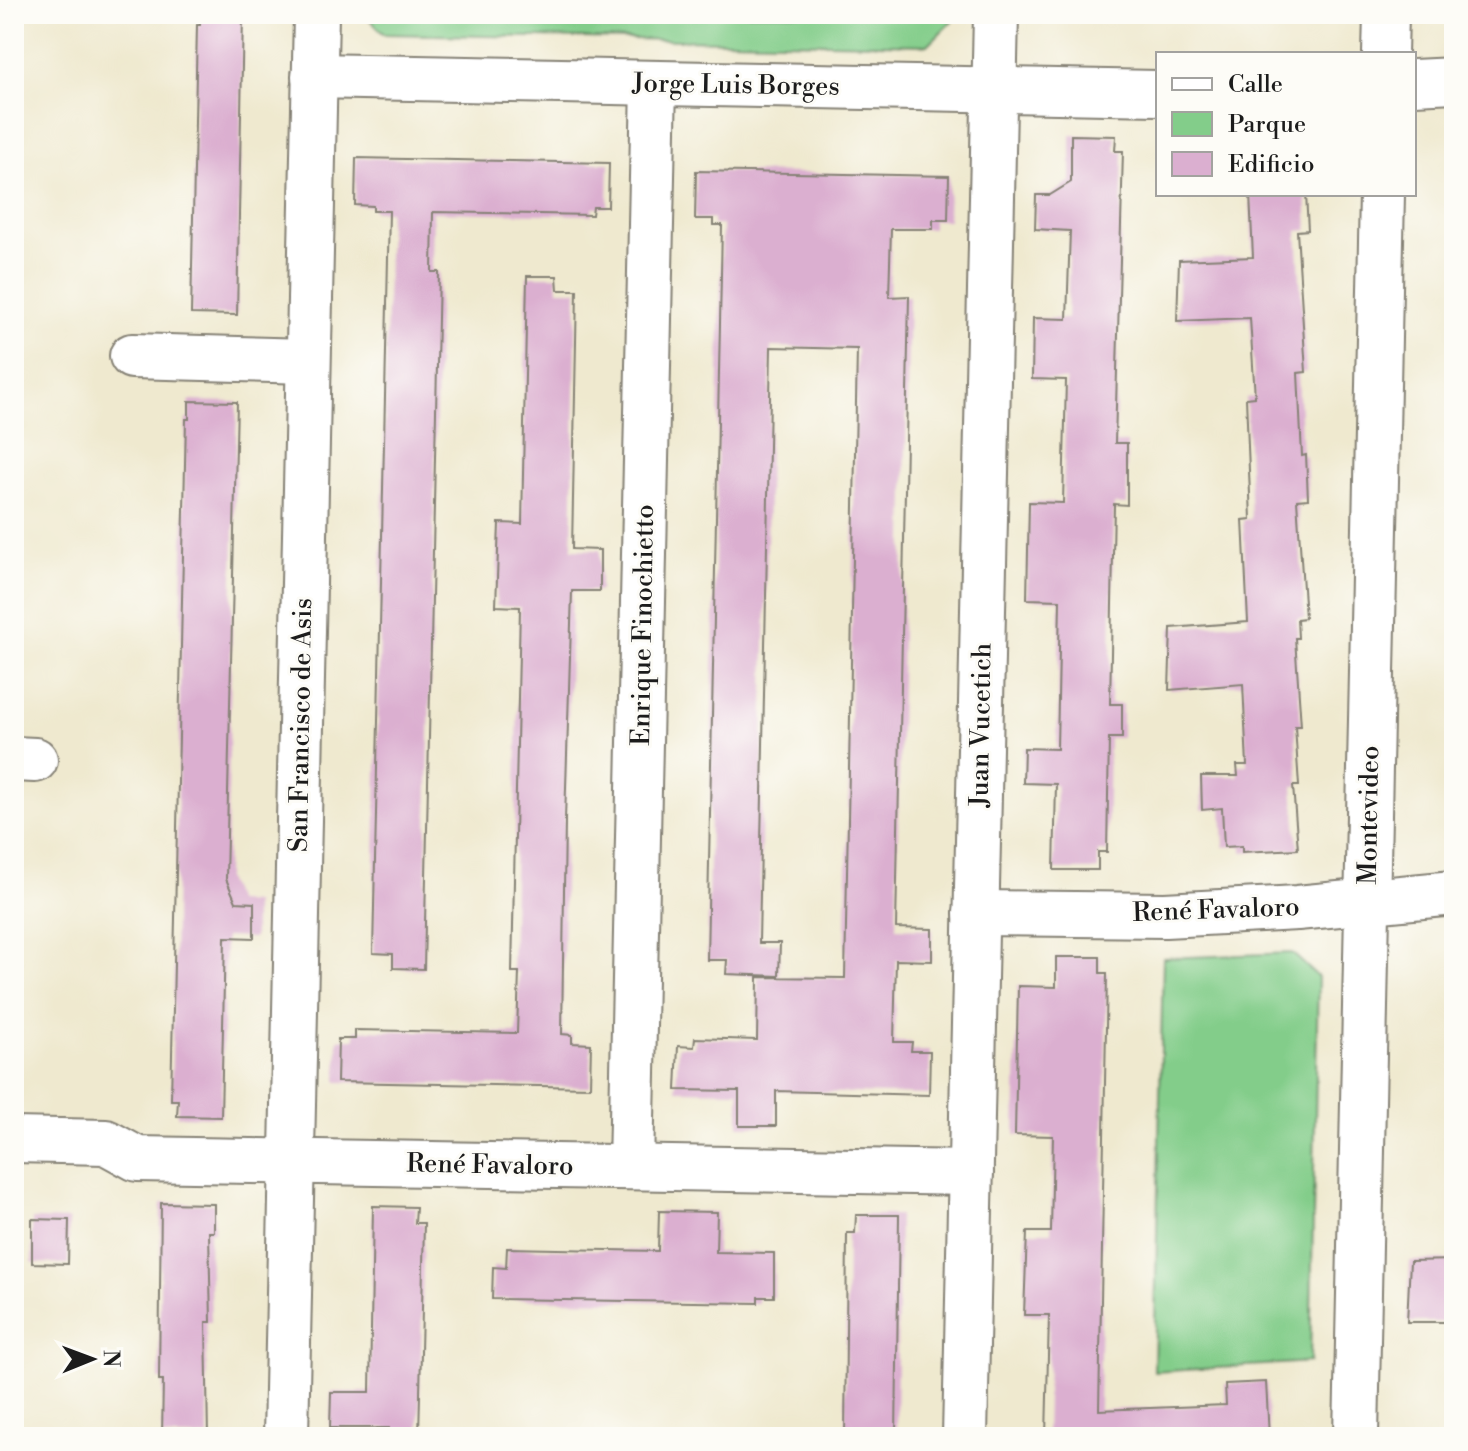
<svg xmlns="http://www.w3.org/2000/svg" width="1468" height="1451" font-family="'Libre Bodoni',serif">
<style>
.green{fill:#83cd8a;stroke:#507453;stroke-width:2}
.building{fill:#dbafd0}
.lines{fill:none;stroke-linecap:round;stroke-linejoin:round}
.minor-casing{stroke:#868276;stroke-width:48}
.minor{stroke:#fff;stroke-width:44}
.labels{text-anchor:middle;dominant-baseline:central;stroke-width:6;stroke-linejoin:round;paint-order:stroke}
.street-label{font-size:26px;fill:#1c1c1c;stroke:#fdfcf7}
</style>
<rect width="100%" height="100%" fill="#fdfcf7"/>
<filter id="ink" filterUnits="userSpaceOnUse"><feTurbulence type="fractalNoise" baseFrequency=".0125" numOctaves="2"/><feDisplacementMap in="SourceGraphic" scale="16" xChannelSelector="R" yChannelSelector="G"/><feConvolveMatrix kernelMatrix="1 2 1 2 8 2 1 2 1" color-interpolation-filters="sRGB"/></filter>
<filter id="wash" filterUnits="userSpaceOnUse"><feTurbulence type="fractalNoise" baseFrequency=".006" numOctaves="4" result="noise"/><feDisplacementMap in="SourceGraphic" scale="32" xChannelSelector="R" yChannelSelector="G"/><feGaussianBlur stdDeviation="1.8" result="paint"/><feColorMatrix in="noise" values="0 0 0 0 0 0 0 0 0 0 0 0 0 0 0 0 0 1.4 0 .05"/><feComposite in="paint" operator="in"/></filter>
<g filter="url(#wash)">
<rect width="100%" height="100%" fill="#efe9cf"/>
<g class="green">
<path d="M364,14h589l-1,7 -24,24 -544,-11z"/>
<path d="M1292,953l26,24 -8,385 -156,10 9,-414z"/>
</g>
<g id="blocks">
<g class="building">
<path d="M200,14h43l-6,301 -46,-1 6,-289h3z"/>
<path d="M1071,135l45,1 -1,15h8l-8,292h12v62l-13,-1 -4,200h12v34h-13l-2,114h-9v18h-44l2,-86 -33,-1 1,-35 33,1 3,-149 -33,-1 2,-97 34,1 3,-123 -34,-1 1,-61 34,1 3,-88 -35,-2 1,-34h14l21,-13z"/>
<path d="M356,158l253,5 -1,44h-15l-1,8 -159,-3 -1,60h7l-15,697 -31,-1v-14l-20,-1 16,-742h-16v-5l-18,-1z"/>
<path d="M696,171l253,5 -1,44h-15v9h-42l-2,68 20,-1 -13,632 36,1v32l-36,-1 -2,82h18l-1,9h19l-1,44 -153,-4v35h-37v-35l-63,-1 2,-44 16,1 1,-9 62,2 1,-63 87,1 12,-629 -86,-2 -12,596h21l-1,33 -53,-2 1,-14h-20l15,-735h-9v-6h-18z"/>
<path d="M1250,194h56l2,36 -11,1 9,141 -8,1 4,83 4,-1 2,44 -11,1 8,118 -8,1 1,19h-3l6,88h-6l4,60h-6l5,63 -56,3v-6l-18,1 -2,-39 -20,2 -1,-34h37l-1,-11h10l-4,-81 -74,6 2,-62 77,-6 -5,-102 8,-1 -5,-121 9,-1 -5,-79 -73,3 2,-61 74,-3z"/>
<path d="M527,276h30l1,14h19l-5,259 28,1v41h-28l-7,229 -3,214 10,1v8l19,1 -1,43 -253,-5 1,-43h17v-9l162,3 2,-61h-7l8,-365 -24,-1 3,-83 23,1z"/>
<path d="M189,401l48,1 -11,477 10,23 18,1v35l-29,-1 -4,180 -44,-1 1,-16h-7l15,-681h3z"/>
<path d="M1056,957h44v16h7l-8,437 127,-5 -1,-21 41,-2 3,55h-223l3,-122h-25l3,-83h24l2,-96 -38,-1 3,-149 38,1z"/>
<path d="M161,1203l53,1v28h-5l2,90h-5l2,115h-46l1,-57h-4z"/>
<path d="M373,1206l43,1 -1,16h9l-5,214h-30v-9h-59l1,-36h39z"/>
<path d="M659,1211l58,1 -1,40 58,1v44h-16v6l-266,-4 1,-32 13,1 1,-20 151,3z"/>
<path d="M856,1215h43l-3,222h-51l2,-204h8z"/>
<path d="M32,1219l37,1 -1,44 -36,-1z"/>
<path d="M1454,1260v62h-47l3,-61z"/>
</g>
</g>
</g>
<g filter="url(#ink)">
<use href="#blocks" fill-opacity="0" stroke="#868276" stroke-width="2"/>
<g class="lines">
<g class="minor-casing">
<g id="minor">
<path d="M1385,54l1,-40"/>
<path d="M314,76l844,17"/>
<path d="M1414,82l40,-2"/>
<path d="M132,356l176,5"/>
<path d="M14,759l21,1"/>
<path d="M976,913l189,2 132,-7 157,-15"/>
<path d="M14,1140l92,2 31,17 834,14"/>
<path d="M631,1167l23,-1084"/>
<path d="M286,1437l30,-1423"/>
<path d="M965,1437l31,-1423"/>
<path d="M1356,1437l26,-1243"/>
</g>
</g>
<use href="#minor" class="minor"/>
</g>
</g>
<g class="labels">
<g class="street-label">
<text transform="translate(736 85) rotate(1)">Jorge Luis Borges</text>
<text transform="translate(643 625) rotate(-89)">Enrique Finochietto</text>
<text transform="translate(301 725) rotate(-89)">San Francisco de Asis</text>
<text transform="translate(981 725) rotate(-89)">Juan Vucetich</text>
<text transform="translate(1369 815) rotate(-89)">Montevideo</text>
<text transform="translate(1216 910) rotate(-2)">René Favaloro</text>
<text transform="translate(490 1165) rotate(1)">René Favaloro</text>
</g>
</g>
<rect width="1468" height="1451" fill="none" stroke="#fdfcf7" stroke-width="48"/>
<rect x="1156" y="52" width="260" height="144" fill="#fdfcf7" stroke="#a3a29f" stroke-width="2"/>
<rect x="1172" y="78" width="40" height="12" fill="#ffffff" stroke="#a3a29f" stroke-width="2"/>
<text x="1228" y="92" font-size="24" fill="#1c1c1c">Calle</text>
<rect x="1172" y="112" width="40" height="24" fill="#83cd8a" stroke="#a3a29f" stroke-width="2"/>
<text x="1228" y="132" font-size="24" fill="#1c1c1c">Parque</text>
<rect x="1172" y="152" width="40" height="24" fill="#dbafd0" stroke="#a3a29f" stroke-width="2"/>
<text x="1228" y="172" font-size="24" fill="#1c1c1c">Edificio</text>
<g transform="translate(92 1359) rotate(89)" stroke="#fdfcf7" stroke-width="6" paint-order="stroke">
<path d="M0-6L14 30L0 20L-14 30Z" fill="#1c1c1c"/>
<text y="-12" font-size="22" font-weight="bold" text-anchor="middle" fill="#1c1c1c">N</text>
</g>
</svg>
